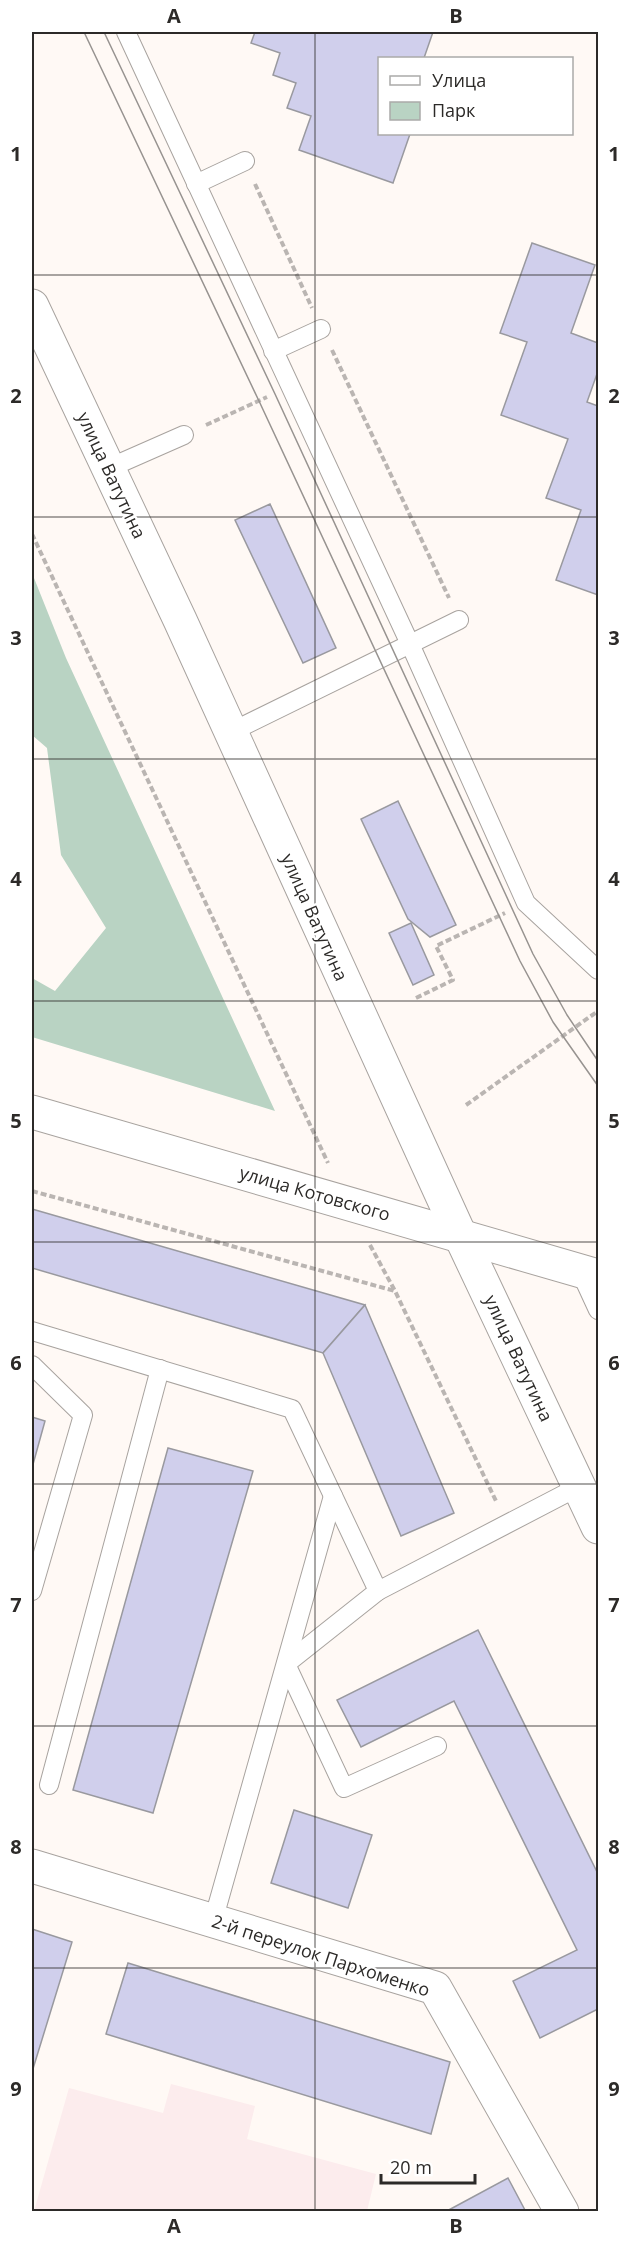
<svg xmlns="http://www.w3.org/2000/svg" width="630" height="2243" font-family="'Open Sans',sans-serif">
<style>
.education{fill:#fceced}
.green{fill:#b9d3c3}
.building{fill:#d0cfec;stroke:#99999f;stroke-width:1.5}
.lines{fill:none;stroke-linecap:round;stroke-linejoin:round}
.lane-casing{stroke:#a8a39f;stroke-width:20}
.street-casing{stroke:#a8a39f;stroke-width:35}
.secondary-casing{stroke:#a8a39f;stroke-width:35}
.primary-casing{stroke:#a8a39f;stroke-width:35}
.path{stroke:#bab5b2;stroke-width:4;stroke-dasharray:6 3;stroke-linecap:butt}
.lane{stroke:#fff;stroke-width:18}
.street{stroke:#fff;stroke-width:33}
.secondary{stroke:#fff;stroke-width:33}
.primary{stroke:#fff;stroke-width:33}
.tram{stroke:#979390;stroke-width:1.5}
.grid{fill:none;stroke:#2c2a28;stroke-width:1.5;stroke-opacity:0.55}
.labels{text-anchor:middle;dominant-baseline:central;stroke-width:4.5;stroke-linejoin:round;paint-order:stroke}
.street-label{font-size:18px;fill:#2c2a28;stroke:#fff}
.neatline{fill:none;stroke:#2c2a28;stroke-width:2}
.grid-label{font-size:20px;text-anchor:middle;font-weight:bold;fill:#2c2a28}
</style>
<rect width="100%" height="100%" fill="#fff9f5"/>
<path class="education" d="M171,2084l84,22 -8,33 129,35 -9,37h-333l35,-123 94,25z"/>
<path class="green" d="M32,573l34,85 209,453 -243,-74v-59l23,13 51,-63 -45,-73 -14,-107 -15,-13z"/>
<g class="building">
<path d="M255,32h178l-9,26h-44v76h30l-17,49 -94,-33 12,-34 -24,-8 9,-25 -23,-8 7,-22 -29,-10z"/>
<path d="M532,243l63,22 -24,68 27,10v28l-11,31 11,4v189l-42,-15 25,-70 -35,-12 22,-59 -67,-24 26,-73 -27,-9z"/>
<path d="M270,504l66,144 -33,15 -68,-143z"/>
<path d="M398,801l58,124 -26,12 -22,-18 -47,-100z"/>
<path d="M411,923l23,52 -21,10 -24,-52z"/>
<path d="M32,1209l333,96 -42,48 -291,-85z"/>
<path d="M365,1305l89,208 -53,23 -78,-183z"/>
<path d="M32,1417l13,4 -13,47z"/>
<path d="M168,1448l85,23 -100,342 -80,-23z"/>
<path d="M478,1630l120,244v135l-58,29 -27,-57 64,-31 -123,-249 -93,46 -24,-47z"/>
<path d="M294,1810l78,25 -24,73 -77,-25z"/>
<path d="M32,1929l40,13 -40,130z"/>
<path d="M128,1963l322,99 -19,72 -325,-100z"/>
<path d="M508,2178l18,34h-81z"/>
</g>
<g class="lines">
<g class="lane-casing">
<g id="lane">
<path d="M126,32l284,612 116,259 72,67"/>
<path d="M196,184l49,-23"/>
<path d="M273,351l48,-22"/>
<path d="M109,468l75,-33"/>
<path d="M231,732l228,-112"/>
<path d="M580,1271l18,39"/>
<path d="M32,1331l260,78 86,182 202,-105"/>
<path d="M32,1365l51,50 -51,176"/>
<path d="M378,1591l-92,73 58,124 93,-42"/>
<path d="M49,1785l111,-416"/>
<path d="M213,1921l120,-425"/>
</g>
</g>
<g class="street-casing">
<path id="street" d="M32,1866l403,122 127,224"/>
</g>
<g class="secondary-casing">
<path id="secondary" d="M32,1112l566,164"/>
</g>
<g class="primary-casing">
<path id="primary" d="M32,306l148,314 280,615 138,292"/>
</g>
<g class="path">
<path d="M255,184l57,124"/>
<path d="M332,350l117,248"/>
<path d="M206,425l61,-28"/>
<path d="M32,534l296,629"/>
<path d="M416,998l37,-18 -17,-34 69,-33"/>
<path d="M466,1105l132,-94"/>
<path d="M32,1191l363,100"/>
<path d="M370,1245l25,46 101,210"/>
</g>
<use href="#lane" class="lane"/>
<use href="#street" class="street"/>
<use href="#secondary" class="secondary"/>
<use href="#primary" class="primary"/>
<g class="tram">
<path d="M84,32l175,369 261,560 33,61 45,64"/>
<path d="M104,32l171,362 258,560 34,61 31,46"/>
</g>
</g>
<path class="grid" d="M315,32v2180M32,275h566M32,517h566M32,759h566M32,1001h566M32,1242h566M32,1484h566M32,1726h566M32,1968h566"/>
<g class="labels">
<g class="street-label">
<text transform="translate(112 475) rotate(65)">улица Ватутина</text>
<text transform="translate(315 917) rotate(66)">улица Ватутина</text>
<text transform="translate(315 1193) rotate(16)">улица Котовского</text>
<text transform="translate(519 1358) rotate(65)">улица Ватутина</text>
<text transform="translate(321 1955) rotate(18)">2-й переулок Пархоменко</text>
</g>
</g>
<rect width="630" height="2243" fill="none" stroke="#ffffff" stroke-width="66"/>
<rect x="378" y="57" width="195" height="78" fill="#ffffff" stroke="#abaaa9" stroke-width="1.5"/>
<rect x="390" y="76" width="30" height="9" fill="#ffffff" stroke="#abaaa9" stroke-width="1.5"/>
<text x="432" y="87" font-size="18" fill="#2c2a28">Улица</text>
<rect x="390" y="102" width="30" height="18" fill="#b9d3c3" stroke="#abaaa9" stroke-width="1.5"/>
<text x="432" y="117" font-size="18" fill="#2c2a28">Парк</text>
<path d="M381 2174v9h94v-9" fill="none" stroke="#2c2a28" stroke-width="3"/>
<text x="390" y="2174" font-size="18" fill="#2c2a28" stroke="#ffffff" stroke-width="4.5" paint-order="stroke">20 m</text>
<rect x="33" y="33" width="564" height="2177" class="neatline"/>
<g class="grid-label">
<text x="174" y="23">A</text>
<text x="456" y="23">B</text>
<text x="16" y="161">1</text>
<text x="614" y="161">1</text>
<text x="16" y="403">2</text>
<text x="614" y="403">2</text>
<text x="16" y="645">3</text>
<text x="614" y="645">3</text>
<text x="16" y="886">4</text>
<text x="614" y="886">4</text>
<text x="16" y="1128">5</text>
<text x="614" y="1128">5</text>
<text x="16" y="1370">6</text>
<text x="614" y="1370">6</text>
<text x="16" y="1612">7</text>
<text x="614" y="1612">7</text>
<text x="16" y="1854">8</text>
<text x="614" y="1854">8</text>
<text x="16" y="2096">9</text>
<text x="614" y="2096">9</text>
<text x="174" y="2233">A</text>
<text x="456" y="2233">B</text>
</g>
</svg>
